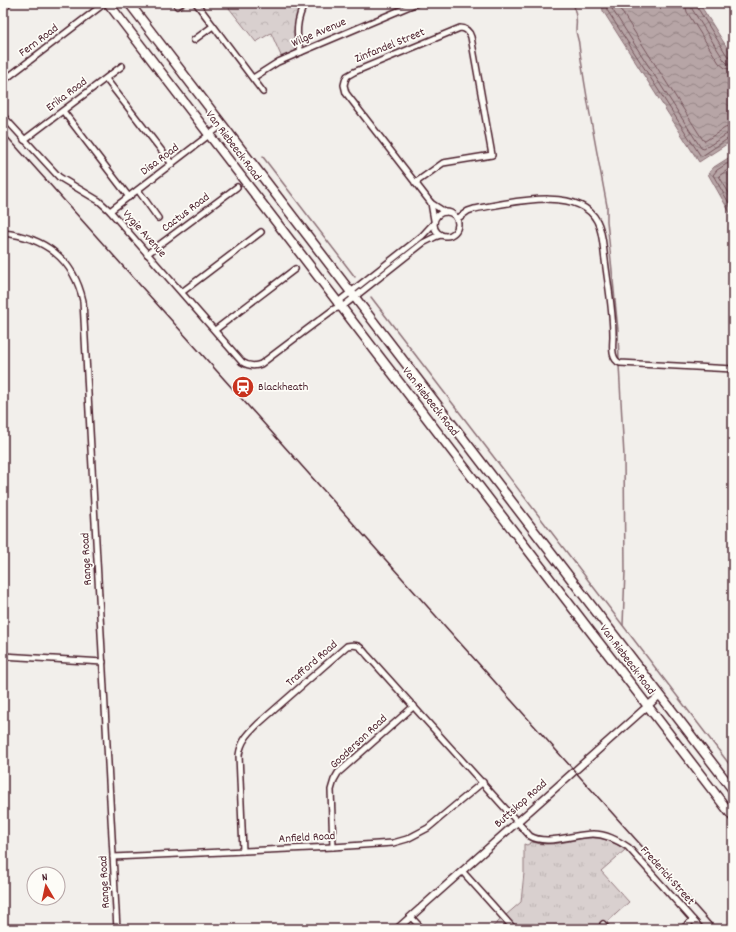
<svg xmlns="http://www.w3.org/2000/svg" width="736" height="932" font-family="Dekko,sans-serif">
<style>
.grass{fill:url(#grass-tufts);stroke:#92787d}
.forest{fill:url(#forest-crowns);stroke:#92787d}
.water{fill:url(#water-waves);stroke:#8b6f75}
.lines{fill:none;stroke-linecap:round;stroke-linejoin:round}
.shore{stroke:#76555c;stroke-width:1}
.stream{stroke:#8b6f75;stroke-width:1.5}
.minor-casing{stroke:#4a1f2b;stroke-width:8}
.tertiary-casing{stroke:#4a1f2b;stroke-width:9}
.primary-casing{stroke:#4a1f2b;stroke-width:11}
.minor{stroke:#fdfcf7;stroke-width:5}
.tertiary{stroke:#fdfcf7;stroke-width:6}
.primary{stroke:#fdfcf7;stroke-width:8}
.rail{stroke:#4a1f2b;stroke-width:1.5}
.labels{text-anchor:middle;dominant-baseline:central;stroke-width:3.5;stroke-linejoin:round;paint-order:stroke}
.street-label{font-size:12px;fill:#4a1f2b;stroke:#fdfcf7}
.poi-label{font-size:12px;fill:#4a1f2b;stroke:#fdfcf7;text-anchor:start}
</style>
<defs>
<pattern id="grass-tufts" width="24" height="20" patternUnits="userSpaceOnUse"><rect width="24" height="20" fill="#d9d0cf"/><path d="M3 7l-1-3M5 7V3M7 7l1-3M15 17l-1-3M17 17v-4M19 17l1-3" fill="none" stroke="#bcb2b2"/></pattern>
<pattern id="forest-crowns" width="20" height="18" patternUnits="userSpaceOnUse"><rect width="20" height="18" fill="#d9d0cf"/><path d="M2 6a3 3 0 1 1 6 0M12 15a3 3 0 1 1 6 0" fill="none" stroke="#bcb2b2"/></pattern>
<pattern id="water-waves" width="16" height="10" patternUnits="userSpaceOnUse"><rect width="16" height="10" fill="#b7a5a6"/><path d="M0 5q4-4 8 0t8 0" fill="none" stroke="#978687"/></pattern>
</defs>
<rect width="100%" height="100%" fill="#f2efeb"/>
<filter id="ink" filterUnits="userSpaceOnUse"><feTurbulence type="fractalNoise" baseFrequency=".025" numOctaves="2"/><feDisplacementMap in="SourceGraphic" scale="8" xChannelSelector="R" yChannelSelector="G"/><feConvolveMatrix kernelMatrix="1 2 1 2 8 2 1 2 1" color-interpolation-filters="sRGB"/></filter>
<g filter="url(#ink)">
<path class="grass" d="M587,838c15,-1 27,3 38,12l-24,21 28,31 -25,23 1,4h-115l31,-27 3,-29v-29l3,1 5,-3c19,6 37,-2 55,-4z"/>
<path class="forest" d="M225,3h78l-8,30 1,14 -1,4 -13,7 -11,-25 -15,9z"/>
<g class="water">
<path d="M602,3h97l34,54v83l-34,22 -96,-151z"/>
<path d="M733,155v63l-25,-44 6,-7z"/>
</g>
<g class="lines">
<g class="shore">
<path d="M606,3l1,7 93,145 2,1 27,-18 4,-1"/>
<path d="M611,3l1,6 89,139 3,1 23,-15 6,-2"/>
<path d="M617,3l1,3 85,134 2,1 20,-13 8,-2"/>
<path d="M685,3l2,9 32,51 6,5 8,2"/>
<path d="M691,3l1,6 32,51 3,3 6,1"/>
<path d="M696,3l1,4 31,50 5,2"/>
<path d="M733,160l-16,10 -4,5 20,35"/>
<path d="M733,166l-14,10 14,24"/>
</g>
<g class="stream">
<path d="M575,3c-2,6 1,9 1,15 1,4 0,8 0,12 0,5 3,10 3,15 7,54 18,107 28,161v15l11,109 1,31"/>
<path d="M263,157l92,120"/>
<path d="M371,297l362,472"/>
<path d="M619,365l5,91 1,115 -2,54"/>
</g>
<g class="minor-casing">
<g id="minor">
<path d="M196,3l67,89"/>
<path d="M177,6l5,-3"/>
<path d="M3,8l6,-5"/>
<path d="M194,40l19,-14"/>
<path d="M301,52c-6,-17 -4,-34 4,-49"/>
<path d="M253,78l25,-16 23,-10 116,-49"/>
<path d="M106,79l66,85"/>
<path d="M3,81l102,-78"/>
<path d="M63,111l66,86"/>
<path d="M3,116l56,61 40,24 11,10 132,151c6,4 12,5 19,2l73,-55 8,-2 81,-64 12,-6 6,-2"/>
<path d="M24,140l98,-74"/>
<path d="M415,183l28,-20 49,-8 -21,-118c-2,-6 -5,-9 -11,-9l-106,44 -7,4 -2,5 -1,4 2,8 85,110 14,9"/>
<path d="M138,190l20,28"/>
<path d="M431,203l3,17"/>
<path d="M110,211l112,-86"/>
<circle cx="446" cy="224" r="12"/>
<path d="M457,219l11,-8 6,-2c31,-5 104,-25 123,12 6,11 6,26 8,39 3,25 8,50 8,76 0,8 -3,23 7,27l113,6"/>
<path d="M3,233c41,4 71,26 80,68l34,628"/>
<path d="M147,254l90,-67"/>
<path d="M182,292l79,-60"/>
<path d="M337,304l1,-2 84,-66 12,-13"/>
<path d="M215,330l80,-61"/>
<path d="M3,656l100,6"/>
<path d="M333,847l-2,-57 3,-10 4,-7 76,-67"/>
<path d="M243,851l-4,-96c2,-14 9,-21 19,-31l89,-78c12,-3 14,2 21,10l162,180c16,10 45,-2 63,-2 13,0 24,6 35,13l73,82"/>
<path d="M113,857l220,-10 60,-4 14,-4 21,-11 55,-46"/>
<path d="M462,871l52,58"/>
<path d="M411,917l11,12"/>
<path d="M603,924l4,5"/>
<path d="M682,929l11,-9"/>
</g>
</g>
<g class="tertiary-casing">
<path id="tertiary" d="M397,929l263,-234"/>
</g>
<g class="primary-casing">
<g id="primary">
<path d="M108,3l625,814"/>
<path d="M129,3l604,787"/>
</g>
</g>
<use href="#minor" class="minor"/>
<use href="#tertiary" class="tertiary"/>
<use href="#primary" class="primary"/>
<path class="rail" d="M3,132l713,797"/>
</g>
</g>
<defs>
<g id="station-disc" transform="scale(1.15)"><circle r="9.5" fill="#c8321e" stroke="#fdfcf7"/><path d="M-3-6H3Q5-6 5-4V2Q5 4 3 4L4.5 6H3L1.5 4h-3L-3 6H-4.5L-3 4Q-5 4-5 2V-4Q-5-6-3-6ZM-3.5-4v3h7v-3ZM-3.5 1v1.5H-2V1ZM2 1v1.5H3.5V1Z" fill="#fff"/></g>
</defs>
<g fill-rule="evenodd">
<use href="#station-disc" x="243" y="387"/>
</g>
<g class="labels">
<g class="street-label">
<text transform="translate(319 33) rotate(-23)">Wilge Avenue</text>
<text transform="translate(39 41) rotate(-37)">Fern Road</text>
<text transform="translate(390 46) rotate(-22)">Zinfandel Street</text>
<text transform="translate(67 95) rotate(-37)">Erika Road</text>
<text transform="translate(233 146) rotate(53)">Van Riebeeck Road</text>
<text transform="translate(160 160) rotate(-37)">Disa Road</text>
<text transform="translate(186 213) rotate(-37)">Cactus Road</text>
<text transform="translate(144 234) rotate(48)">Vygie Avenue</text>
<text transform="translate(430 402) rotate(52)">Van Riebeeck Road</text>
<text transform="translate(87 559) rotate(-93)">Range Road</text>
<text transform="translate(627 660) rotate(53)">Van Riebeeck Road</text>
<text transform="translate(312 664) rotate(-41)">Trafford Road</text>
<text transform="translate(359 742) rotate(-43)">Gooderson Road</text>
<text transform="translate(521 804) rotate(-42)">Buttskop Road</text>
<text transform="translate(307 838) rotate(-3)">Anfield Road</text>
<text transform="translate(667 876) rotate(48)">Frederick Street</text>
<text transform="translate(105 882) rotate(-93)">Range Road</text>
</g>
<g class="poi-label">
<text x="258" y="387">Blackheath</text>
</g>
</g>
<rect width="736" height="932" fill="none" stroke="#fdfcf7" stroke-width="16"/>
<rect x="8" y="8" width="720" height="916" fill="none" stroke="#4a1f2b" stroke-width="1.5" filter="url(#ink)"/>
<g transform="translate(46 886) rotate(351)"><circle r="19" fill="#fdfcf7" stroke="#b5a4a5"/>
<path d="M0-3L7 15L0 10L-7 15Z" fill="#c8321e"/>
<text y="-6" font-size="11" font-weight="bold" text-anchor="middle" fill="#4a1f2b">N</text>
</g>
</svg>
